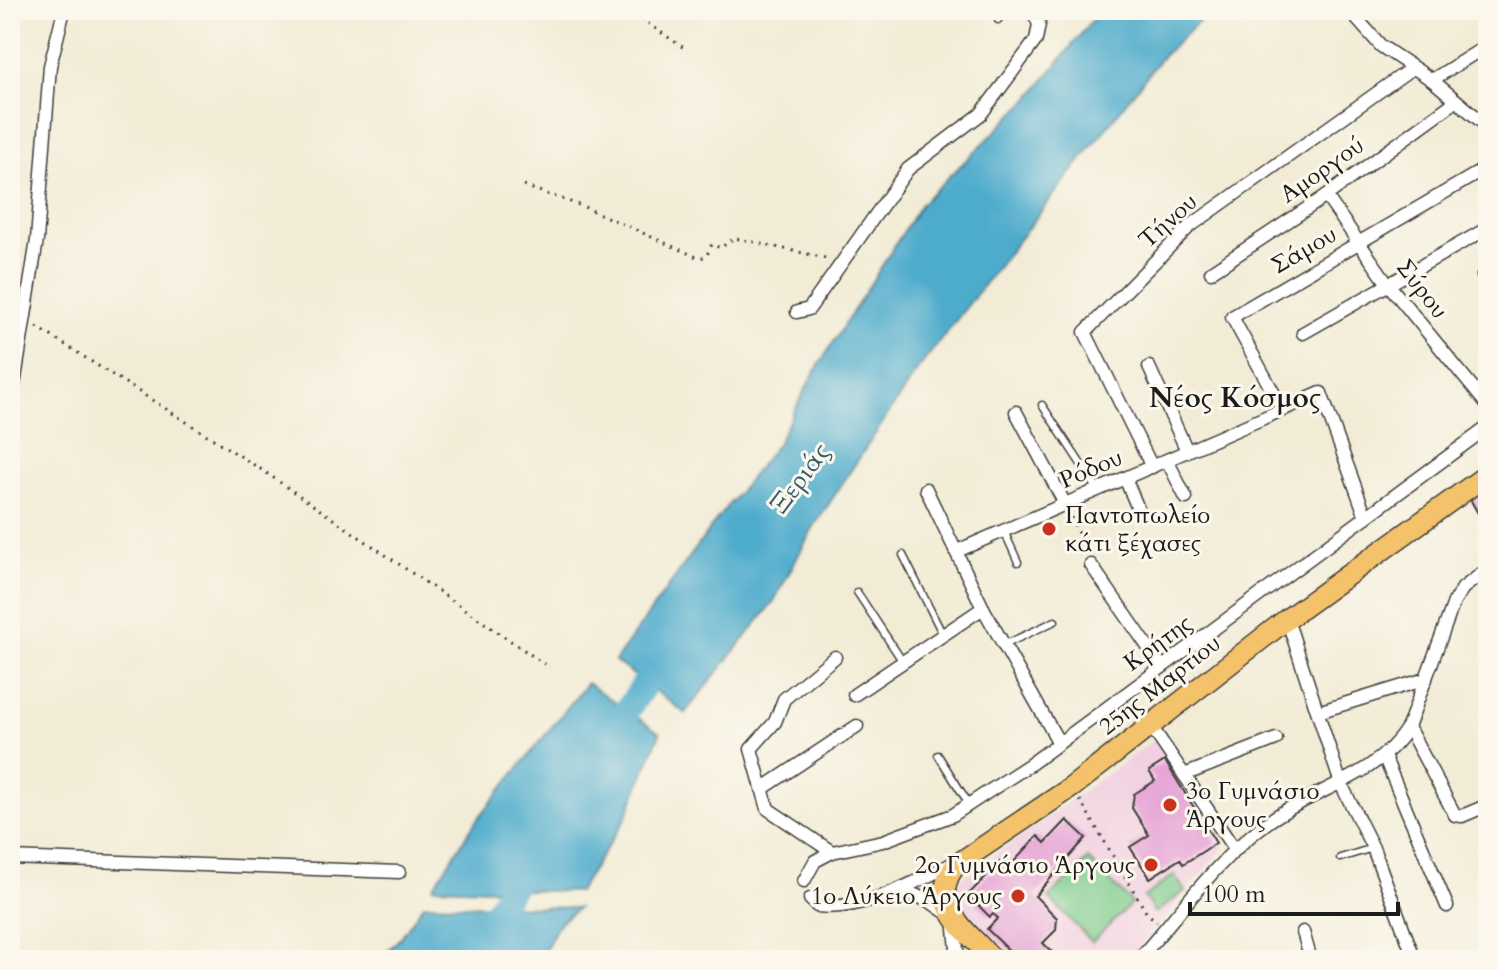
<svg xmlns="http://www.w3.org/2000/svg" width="1498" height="970" font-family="Cardo,serif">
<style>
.built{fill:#f2cfe1}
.green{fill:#7aca8b;stroke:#4b7354;stroke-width:2}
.water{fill:#4dabcc;stroke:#346474;stroke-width:2}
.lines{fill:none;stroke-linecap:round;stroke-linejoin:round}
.river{stroke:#4dabcc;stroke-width:26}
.building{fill:#e49ed4}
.service-casing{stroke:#3c3b38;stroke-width:9}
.minor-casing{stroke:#3c3b38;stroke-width:15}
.primary-casing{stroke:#3c3b38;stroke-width:23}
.path{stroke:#3c3b38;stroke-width:3;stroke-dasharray:2 6;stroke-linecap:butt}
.service{stroke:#fff;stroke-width:6}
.minor{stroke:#fff;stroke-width:12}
.primary{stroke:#f4c26a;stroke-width:20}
.poi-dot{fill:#c8321e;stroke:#fbf7ec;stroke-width:3}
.labels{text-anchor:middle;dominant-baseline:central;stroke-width:6;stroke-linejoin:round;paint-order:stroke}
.street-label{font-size:24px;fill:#1c1c1c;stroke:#fbf7ec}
.poi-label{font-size:24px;fill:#1c1c1c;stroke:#fbf7ec;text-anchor:start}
.water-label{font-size:26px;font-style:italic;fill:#325c6b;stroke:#fbf7ec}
.quarter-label{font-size:28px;font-weight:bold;fill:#1c1c1c;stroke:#fbf7ec}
</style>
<rect width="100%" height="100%" fill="#fbf7ec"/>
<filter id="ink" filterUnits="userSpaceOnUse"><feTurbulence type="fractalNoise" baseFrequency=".0125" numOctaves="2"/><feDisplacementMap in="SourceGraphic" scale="16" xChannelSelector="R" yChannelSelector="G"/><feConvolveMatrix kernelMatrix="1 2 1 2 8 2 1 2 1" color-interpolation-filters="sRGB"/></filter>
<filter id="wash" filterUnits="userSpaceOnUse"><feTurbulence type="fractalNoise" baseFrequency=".006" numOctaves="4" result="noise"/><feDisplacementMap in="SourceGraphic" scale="32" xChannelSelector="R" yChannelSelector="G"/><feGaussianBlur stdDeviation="1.8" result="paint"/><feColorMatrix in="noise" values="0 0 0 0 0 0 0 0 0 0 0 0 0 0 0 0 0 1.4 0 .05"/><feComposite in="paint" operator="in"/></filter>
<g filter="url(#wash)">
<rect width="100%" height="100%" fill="#f2ecd6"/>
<path class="built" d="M1157,738l67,109 -95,113h-119l-47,-50 -6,-15 3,-15z"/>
<g class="green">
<path d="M1088,859l44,44 -40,39 -43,-44z"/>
<path d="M1174,875l11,16 -30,22 -11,-16z"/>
</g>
<g class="water">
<path d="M1100,10h111l-51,49 -242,310 -105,159 -40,75 -88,110 -70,-52 96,-134 66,-83 37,-71 107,-169 108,-105z"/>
<path d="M587,683l73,50 -34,85 -48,74 -145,-5 43,-66z"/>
<path d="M424,904h1l153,4 -19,15 -19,37h-162l22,-22z"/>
</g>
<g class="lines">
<g class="river">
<path d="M608,739l56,-84"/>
<path d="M465,960l65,-101"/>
</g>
</g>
<g id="blocks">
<g class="building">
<path d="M1488,488v19l-10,6 -8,-14z"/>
<path d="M1165,761l51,82 -33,21 -3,-5 -30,19 -20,-31 19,-12 -17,-27 2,-14 21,-13 -6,-10z"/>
<path d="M1067,820l19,18 -51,58 22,22 -1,12 -13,13 11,11 -6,6h-29l-32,-31 11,-11 -5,-4 -3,3 -22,-22 35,-36 7,7 28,-30 7,7z"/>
</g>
</g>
</g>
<g filter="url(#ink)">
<use href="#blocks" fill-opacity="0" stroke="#3c3b38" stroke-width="2"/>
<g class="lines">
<g class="service-casing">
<g id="service">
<path d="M998,20l7,-10"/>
<path d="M1042,405l56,85"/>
<path d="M1004,531l14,31"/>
<path d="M903,555l40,80"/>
<path d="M857,592l46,70"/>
<path d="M1004,645l51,-24"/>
<path d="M938,755l31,49"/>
<path d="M1340,858l33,-10"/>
</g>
</g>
<g class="minor-casing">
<g id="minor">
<path d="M1349,10l32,36 51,34 56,47"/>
<path d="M1432,80l56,-35"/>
<path d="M1326,196l62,88 100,122"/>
<path d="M1211,272l115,-76 130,-95"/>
<path d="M1483,276l5,6"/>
<path d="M797,312l12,-3 99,-140 73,-55 55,-74 3,-16 -7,-14"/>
<path d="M1303,333l185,-105"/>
<path d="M1149,367l38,84"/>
<path d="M10,410l27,-170 13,-174 14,-56"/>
<path d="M1283,410l-51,-93 256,-150"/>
<path d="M1016,412l49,92"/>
<path d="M1167,460l19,38"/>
<path d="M1152,467l-67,-135 104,-105 223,-159"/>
<path d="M1125,478l14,33"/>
<path d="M926,489l57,119 76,135"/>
<path d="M957,551l364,-158 45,124"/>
<path d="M1091,565l71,102"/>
<path d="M1287,619l54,165 32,64 42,112"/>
<path d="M835,657l-51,42 -9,23 -24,27 17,60 64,43 51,-11 70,-26 79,-52 456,-336"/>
<path d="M854,695l129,-87"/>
<path d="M1318,712l108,-33"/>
<path d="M1151,726l84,124"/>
<path d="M1408,727l47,88 7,1 26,-11"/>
<path d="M1384,756l63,150"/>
<path d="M1184,775l92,-36"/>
<path d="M762,789l95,-63"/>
<path d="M10,858l389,14"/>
<path d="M804,881l11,-20 17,-9"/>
<path d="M901,889l30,13 23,16 4,42"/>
<path d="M810,899l7,7c46,6 98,-24 139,-44"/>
<path d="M1303,932l8,28"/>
<path d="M1138,960c42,-47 79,-101 130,-138 46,-34 108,-43 140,-95l46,-125 9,-14 25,-19"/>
</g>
</g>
<g class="primary-casing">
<path id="primary" d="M994,960c-25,-26 -69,-58 -38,-95l116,-78 215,-168 201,-145"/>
</g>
<g class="path">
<path d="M628,10l59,40"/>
<path d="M524,186l58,20 117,52 7,-1 6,-13 8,4 15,-10 95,21"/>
<path d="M37,327l225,143 288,198"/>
<path d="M1071,517l16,37"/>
<path d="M1080,800l66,112 11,10"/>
</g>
<use href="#service" class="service"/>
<use href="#minor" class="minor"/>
<use href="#primary" class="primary"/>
</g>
</g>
<g class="poi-dot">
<circle cx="1049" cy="529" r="8"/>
<circle cx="1170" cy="805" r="8"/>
<circle cx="1151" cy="865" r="8"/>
<circle cx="1018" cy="896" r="8"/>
</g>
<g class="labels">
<g class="street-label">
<text transform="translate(1322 170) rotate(-35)">Αμοργού</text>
<text transform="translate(1168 221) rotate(-42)">Τήνου</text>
<text transform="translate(1304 250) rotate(-30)">Σάμου</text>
<text transform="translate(1422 289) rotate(52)">Σύρου</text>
<text transform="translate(1091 469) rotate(-23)">Ρόδου</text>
<text transform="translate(1158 643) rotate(-36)">Κρήτης</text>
<text transform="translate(1160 685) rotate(-38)">25ης Μαρτίου</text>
</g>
<g class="poi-label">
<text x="1065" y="515">Παντοπωλείο<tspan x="1065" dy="28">κάτι ξέχασες</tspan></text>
<text x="1186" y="791">3ο Γυμνάσιο<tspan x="1186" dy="28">Άργους</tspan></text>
<text x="1135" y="865" text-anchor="end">2ο Γυμνάσιο Άργους</text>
<text x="1002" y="896" text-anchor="end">1ο Λύκειο Άργους</text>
</g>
<g class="water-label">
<text transform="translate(800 478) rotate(-53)">Ξεριάς</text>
</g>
<g class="quarter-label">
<text x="1235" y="398">Νέος Κόσμος</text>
</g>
</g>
<rect width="1498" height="970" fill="none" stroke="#fbf7ec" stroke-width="40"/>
<path d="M1190 902v12h208v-12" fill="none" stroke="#1c1c1c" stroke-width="4"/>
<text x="1202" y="902" font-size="24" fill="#1c1c1c" stroke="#fbf7ec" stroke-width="6" paint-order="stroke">100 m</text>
</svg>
